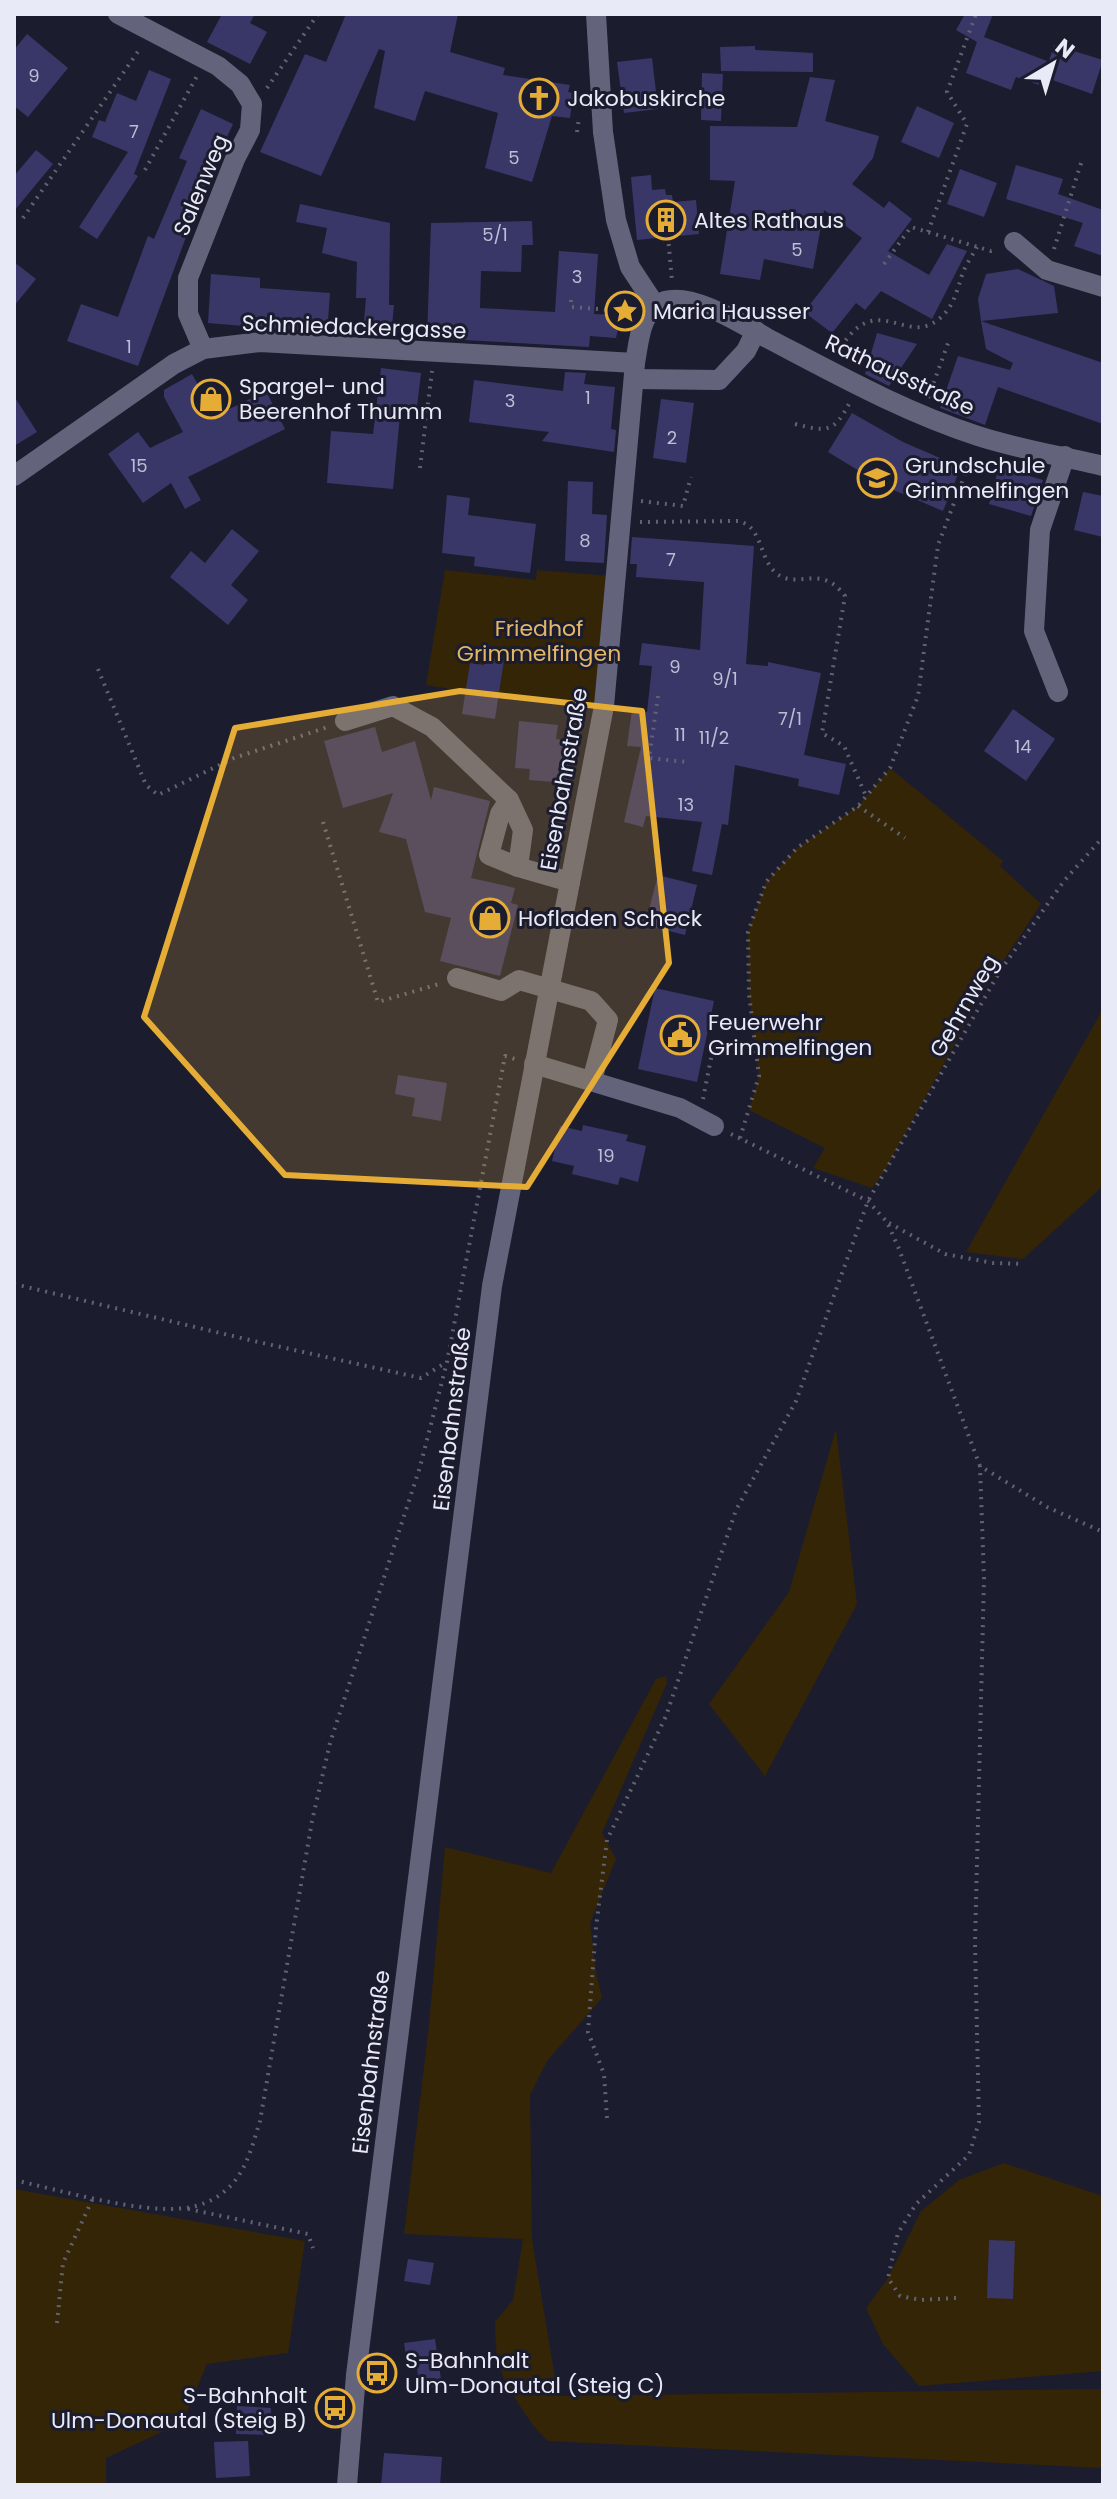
<svg xmlns="http://www.w3.org/2000/svg" width="1117" height="2499" font-family="Poppins,sans-serif">
<style>
.green{fill:#342506}
.building{fill:#393768}
.lines{fill:none;stroke-linecap:round;stroke-linejoin:round}
.path{stroke:#616273;stroke-width:4;stroke-dasharray:2 6;stroke-linecap:butt}
.minor{stroke:#63647c;stroke-width:20}
.marked{fill:#e5ad35;fill-opacity:0.2;stroke:#e5ad35;stroke-width:6;stroke-linejoin:round}
.labels{text-anchor:middle;dominant-baseline:central;stroke-width:6;stroke-linejoin:round;paint-order:stroke}
.number-label{font-size:18px;fill:#bdbdd4}
.poi-label{font-size:22px;fill:#e9eaf8;stroke:#1c1c2f;text-anchor:start}
.street-label{font-size:22px;fill:#e9eaf8;stroke:#1c1c2f}
.park-label{font-size:22px;fill:#e3b765;stroke:#1c1c2f}
</style>
<rect width="100%" height="100%" fill="#1c1c2f"/>
<g class="green">
<path d="M445,570l91,10 1,-10 74,6 -16,129 -102,-9 -67,-11z"/>
<path d="M890,768l113,93 -3,5 41,38 -55,83 -103,187 -11,14 -59,-20 12,-20 -76,-38 10,-34 -10,-82 -1,-62 18,-50 31,-34 61,-42z"/>
<path d="M1103,1009v177l-80,73 -57,-7z"/>
<path d="M836,1429l21,175 -92,172 -56,-72 80,-112z"/>
<path d="M666,1676l1,7 -65,150 14,26 -26,64 6,49 6,26 -55,63 -17,34 2,144 26,157 545,-7v79l-555,-27c-12,-11 -19,-21 -28,-35 -22,-35 -24,-42 -25,-84l18,-22 10,-61 -119,-5 25,-209 16,-178 106,26 105,-194z"/>
<path d="M1004,2163l99,33v175l-184,15 -36,-42 -17,-36 22,-30 33,-67 38,-31z"/>
<path d="M14,2189l291,52 -17,112 -81,11 -24,58 -77,36v27h-92z"/>
</g>
<g class="building">
<path d="M222,14h33l-5,9 17,9 -17,32 -43,-22z"/>
<path d="M346,14h112l-8,38 55,16 -2,7 67,10 -2,7 5,1 -3,25 -18,-2 -20,66 -47,-14 13,-55 -73,-22 -10,30 -41,-13 11,-57 -6,-2 -58,127 -61,-24 45,-98 21,8z"/>
<path d="M965,14h28l-9,23 63,24 -8,24 -23,-8 -5,13 -45,-17 11,-31 -21,-12z"/>
<path d="M27,34l41,34 -40,49 -14,-11v-56z"/>
<path d="M1054,45l49,15 -11,34 -48,-17z"/>
<path d="M755,46v4l58,3v19l-92,-1 -1,-24z"/>
<path d="M652,58l6,51 -34,4 -7,-51z"/>
<path d="M149,70l22,9 -37,95 4,2 -41,63 -18,-12 49,-75 -36,-15 7,-17 6,2 12,-29 19,8z"/>
<path d="M702,73l21,1 -2,47 -20,-1z"/>
<path d="M810,77l25,3 -10,41 54,15 -6,22 -21,26 32,24 5,-7 23,18 -24,32 41,24 18,-31 20,7 -35,68 -51,-28 -16,19 -9,-7 -24,30 -28,-21 58,-74 -38,-28 -11,59 -49,-10 -4,21 -40,-6 15,-93 -25,-1v-54l87,1z"/>
<path d="M917,106l37,17 -15,35 -38,-16z"/>
<path d="M201,109l32,15 -9,19h-3l-83,223 -71,-25 14,-37 37,13 30,-81 6,3 33,-78 -8,-3z"/>
<path d="M36,150l17,14 -39,47v-35z"/>
<path d="M1016,165l47,14 -5,15 45,16v46l-29,-10 9,-23 -77,-24z"/>
<path d="M960,169l37,14 -13,34 -37,-13z"/>
<path d="M651,175l1,15 13,-1 1,6h6l1,7 23,-2 3,34 -62,6 -6,-63z"/>
<path d="M300,204l90,19 -1,82h5l-3,31 -28,-3 3,-35h-10l1,-36 -35,-9 5,-25 -31,-6z"/>
<path d="M532,221l1,24h-11l-1,27 -40,-1 -1,37 75,4 4,-61 39,3 -4,60 27,1 -5,23 -26,-2 -1,11 -162,-9 4,-115z"/>
<path d="M14,262l22,17 -22,27z"/>
<path d="M1018,269l36,17 4,27 -77,8 -3,-22 8,-25z"/>
<path d="M211,274l49,4v10l70,5 -3,40 -119,-10z"/>
<path d="M981,321l122,42v61l-105,-37 -13,38 -45,-17 18,-52 52,14 3,-7 -27,-14z"/>
<path d="M877,333l40,11 -28,42 -24,-12z"/>
<path d="M381,368l40,5 -4,34 -16,-2 -8,84 -66,-6 4,-52 42,3z"/>
<path d="M565,372l21,1 -2,11 31,3 -4,42 5,1 -2,22 -72,-11 7,-9 -80,-10 5,-42 89,11z"/>
<path d="M192,374l23,42 51,-25 19,38 -97,48 13,23 -16,9 -14,-26 -28,20 -35,-49 30,-22 12,16 33,-16 -19,-35v-7z"/>
<path d="M14,396l23,36 -23,14z"/>
<path d="M661,399l33,4 -8,60 -33,-5z"/>
<path d="M852,413l51,29 58,25 -18,44 -59,-25 -56,-34z"/>
<path d="M999,467l44,13 -12,36 -42,-12z"/>
<path d="M568,481l25,1 -1,32 15,1 -3,48 -39,-2z"/>
<path d="M1083,492l20,4v41l-29,-7z"/>
<path d="M447,495l23,3 -2,17 68,9 -6,49 -56,-7 1,-9 -33,-4z"/>
<path d="M232,529l27,22 -28,34 17,15 -20,25 -58,-48 21,-26 14,12z"/>
<path d="M632,537l122,9 -8,118 22,2v-4l53,11 -17,82 42,9 -7,31 -41,-9 1,-7 -64,-14 -7,60 -6,-1 -10,51 -20,-4 10,-49 -56,-6 -3,11 -19,-5 17,-75 -14,-1 5,-36 15,2 5,-46 -13,-1 3,-22 58,7 4,-68 -68,-5 1,-13h-7z"/>
<path d="M485,657l19,3 -9,59 -33,-5 8,-51 14,2z"/>
<path d="M1013,709l42,30 -29,42 -42,-30z"/>
<path d="M519,721l39,4 -2,14 14,2 -3,42 -38,-3 1,-11 -15,-1z"/>
<path d="M375,727l7,25 33,-11 16,59 3,-13 56,14 -19,77 44,10 -4,15 7,2 -18,71 -60,-15 11,-43 -26,-6 -19,-73 -27,-7 14,-39 -50,15 -19,-67z"/>
<path d="M658,875l39,10 -12,50 -40,-10z"/>
<path d="M655,988l59,13 -17,81 -59,-13z"/>
<path d="M398,1075l49,8 -6,38 -29,-5 3,-18 -20,-4z"/>
<path d="M583,1125l45,10 -2,6 20,5 -8,36 -18,-5 -2,8 -46,-11 2,-8 -22,-5 8,-35 22,5z"/>
<path d="M989,2240l26,1 -2,58 -26,-1z"/>
<path d="M408,2259l26,4 -4,22 -26,-4z"/>
<path d="M435,2339l7,47 -22,3 -4,-27 -9,1 -3,-20z"/>
<path d="M237,2406l34,2 -1,27 -34,-1z"/>
<path d="M248,2441l2,35 -34,2 -2,-36z"/>
<path d="M384,2453l58,4 -2,28h-59z"/>
</g>
<g class="lines">
<g class="path">
<path d="M267,88l51,-74"/>
<path d="M577,132l2,-14"/>
<path d="M145,170l52,-94"/>
<path d="M23,218l116,-168"/>
<path d="M928,232l39,-108 -20,-32 29,-78"/>
<path d="M668,236l4,45"/>
<path d="M1054,249l28,-89"/>
<path d="M884,264l27,-37 80,24 6,-2"/>
<path d="M571,300v7l54,4"/>
<path d="M837,354c38,-69 68,-6 102,-35 14,-11 18,-28 23,-44 3,-9 10,-19 15,-28"/>
<path d="M928,398l22,-60"/>
<path d="M795,424c32,8 39,9 55,-22"/>
<path d="M420,468l12,-97"/>
<path d="M641,501l42,5 8,-29"/>
<path d="M640,522l100,-1c4,2 9,4 11,7 11,12 12,34 25,45 21,18 44,-11 69,23l-23,137 22,13 22,50"/>
<path d="M98,669l48,116 12,10 76,-37 94,-31"/>
<path d="M658,696l-9,62 37,4"/>
<path d="M858,806l47,32"/>
<path d="M323,822l55,180 61,-18"/>
<path d="M703,1099l12,-61"/>
<path d="M731,1134l137,67 19,21 12,27 81,217 67,41 56,25"/>
<path d="M740,1138l19,-62 -10,-82 -1,-62 18,-50 31,-34 61,-42 32,-38 28,-72 20,-151 34,-89"/>
<path d="M889,1223l56,31 48,9 30,1"/>
<path d="M14,1284l244,58 163,36 24,-15"/>
<path d="M607,2118l-3,-44 -16,-42 8,-105 11,-87 59,-124 70,-206 60,-109 72,-200 132,-230 64,-90 39,-44"/>
<path d="M14,2180c45,10 127,34 171,28 20,-2 40,-13 52,-30 12,-17 17,-38 23,-57l52,-300 18,-78 90,-276 27,-105 58,-306 10,3"/>
<path d="M188,2209l120,25 5,14"/>
<path d="M956,2298l-35,2 -21,-4 -12,-18 10,-45 18,-29 53,-49 10,-33 -4,-179 9,-364 -4,-113"/>
<path d="M57,2323l6,-60 30,-65"/>
</g>
<g class="minor">
<path d="M118,14l100,52 22,18 12,20 -2,26 -15,29 -47,119v36l15,35"/>
<path d="M596,14l7,118 13,88 14,47 25,38"/>
<path d="M1014,242l33,28 56,17"/>
<path d="M634,379l85,1 27,-29 10,-20"/>
<path d="M14,476l160,-112 29,-15 57,-7 375,21"/>
<path d="M1058,692l-24,-61 6,-101 25,-74"/>
<path d="M345,721l48,-15 39,21 77,73 14,30 -5,37 52,15"/>
<path d="M509,800l-9,14 -11,41 29,12"/>
<path d="M457,978l44,13 18,-11 72,21 17,19 -16,61"/>
<path d="M534,1064l146,44 34,18"/>
<path d="M347,2485l9,-110 136,-1089 112,-580 31,-343c4,-21 5,-54 30,-62 29,-8 77,23 102,37 69,36 137,74 211,98 40,13 84,20 125,30"/>
</g>
</g>
<path class="marked" d="M460,691l182,20 27,252 -142,224 -242,-12 -141,-158 91,-289z"/>
<defs>
<g id="church-ring" transform="scale(2)"><circle r="9.5" fill="#1c1c2f" stroke="#e5ad35" stroke-width="1.5"/><path d="M-1.2-6h2.4v3.5h3.3v2.4h-3.3V6h-2.4V-.1h-3.3v-2.4h3.3Z" fill="#e5ad35"/></g>
<g id="building-ring" transform="scale(2)"><circle r="9.5" fill="#1c1c2f" stroke="#e5ad35" stroke-width="1.5"/><path d="M-4-6H4V6H1V3H-1V6H-4ZM-2.5-4.3h1.7v1.8h-1.7ZM.8-4.3h1.7v1.8H.8ZM-2.5-1h1.7V.8h-1.7ZM.8-1h1.7V.8H.8Z" fill="#e5ad35"/></g>
<g id="sight-ring" transform="scale(2)"><circle r="9.5" fill="#1c1c2f" stroke="#e5ad35" stroke-width="1.5"/><path d="M0-6L1.8-2.2L6-1.7L2.9 1.2L3.7 5.4L0 3.3L-3.7 5.4L-2.9 1.2L-6-1.7L-1.8-2.2Z" fill="#e5ad35"/></g>
<g id="shop-ring" transform="scale(2)"><circle r="9.5" fill="#1c1c2f" stroke="#e5ad35" stroke-width="1.5"/><path d="M-5-2.5h2.3a2.7 3.5 0 0 1 5.4 0H5L5.5 6h-11ZM-1.5-2.5h3a1.5 2.3 0 0 0-3 0Z" fill="#e5ad35"/></g>
<g id="school-ring" transform="scale(2)"><circle r="9.5" fill="#1c1c2f" stroke="#e5ad35" stroke-width="1.5"/><path d="M0-5L7-2L0 1L-7-2ZM-4 1L0 2.5L4 1V4Q0 6-4 4Z" fill="#e5ad35"/></g>
<g id="civic-ring" transform="scale(2)"><circle r="9.5" fill="#1c1c2f" stroke="#e5ad35" stroke-width="1.5"/><path d="M-.6-6.5H3V-4.5H.6V-3L4-1V1h2V6H-6V1h2V-1L-.6-3ZM-1.2 2.5V6h2.4V2.5Z" fill="#e5ad35"/></g>
<g id="bus-ring" transform="scale(2)"><circle r="9.5" fill="#1c1c2f" stroke="#e5ad35" stroke-width="1.5"/><path d="M-5-6H5V4H4V6H2V4H-2V6H-4V4H-5ZM-3.5-4V0h7V-4ZM-3.5 1.2v1.5H-2V1.2ZM2 1.2v1.5H3.5V1.2Z" fill="#e5ad35"/></g>
</defs>
<g fill-rule="evenodd">
<use href="#church-ring" x="539" y="98"/>
<use href="#building-ring" x="666" y="220"/>
<use href="#sight-ring" x="625" y="311"/>
<use href="#shop-ring" x="211" y="399"/>
<use href="#school-ring" x="877" y="478"/>
<use href="#shop-ring" x="490" y="918"/>
<use href="#civic-ring" x="680" y="1035"/>
<use href="#bus-ring" x="377" y="2373"/>
<use href="#bus-ring" x="335" y="2408"/>
</g>
<g class="labels">
<g class="number-label">
<text x="34" y="75">9</text>
<text x="134" y="131">7</text>
<text x="514" y="157">5</text>
<text x="495" y="234">5/1</text>
<text x="797" y="249">5</text>
<text x="577" y="276">3</text>
<text x="129" y="346">1</text>
<text x="588" y="397">1</text>
<text x="510" y="400">3</text>
<text x="672" y="437">2</text>
<text x="139" y="465">15</text>
<text x="585" y="540">8</text>
<text x="671" y="559">7</text>
<text x="675" y="666">9</text>
<text x="725" y="678">9/1</text>
<text x="790" y="718">7/1</text>
<text x="680" y="734">11</text>
<text x="714" y="737">11/2</text>
<text x="1023" y="746">14</text>
<text x="686" y="804">13</text>
<text x="606" y="1155">19</text>
</g>
<g class="poi-label">
<text x="567" y="98">Jakobuskirche</text>
<text x="694" y="220">Altes Rathaus</text>
<text x="653" y="311">Maria Hausser</text>
<text x="239" y="386">Spargel- und<tspan x="239" dy="25">Beerenhof Thumm</tspan></text>
<text x="905" y="465">Grundschule<tspan x="905" dy="25">Grimmelfingen</tspan></text>
<text x="518" y="918">Hofladen Scheck</text>
<text x="708" y="1022">Feuerwehr<tspan x="708" dy="25">Grimmelfingen</tspan></text>
<text x="405" y="2360">S-Bahnhalt<tspan x="405" dy="25">Ulm-Donautal (Steig C)</tspan></text>
<text x="307" y="2395" text-anchor="end">S-Bahnhalt<tspan x="307" dy="25">Ulm-Donautal (Steig B)</tspan></text>
</g>
<g class="street-label">
<text transform="translate(201 185) rotate(-67)">Salenweg</text>
<text transform="translate(354 327) rotate(2)">Schmiedackergasse</text>
<text transform="translate(900 375) rotate(25)">Rathausstraße</text>
<text transform="translate(564 779) rotate(-80)">Eisenbahnstraße</text>
<text transform="translate(964 1006) rotate(-60)">Gehrnweg</text>
<text transform="translate(452 1419) rotate(-83)">Eisenbahnstraße</text>
<text transform="translate(371 2062) rotate(-83)">Eisenbahnstraße</text>
</g>
<g class="park-label">
<text x="539" y="628">Friedhof<tspan x="539" dy="25">Grimmelfingen</tspan></text>
</g>
</g>
<rect width="1117" height="2499" fill="none" stroke="#e9eaf8" stroke-width="32"/>
<g transform="translate(1053 64) rotate(38)" stroke="#1c1c2f" stroke-width="6" paint-order="stroke">
<path d="M0-6L14 30L0 20L-14 30Z" fill="#e9eaf8"/>
<text y="-12" font-size="22" font-weight="bold" text-anchor="middle" fill="#e9eaf8">N</text>
</g>
</svg>
